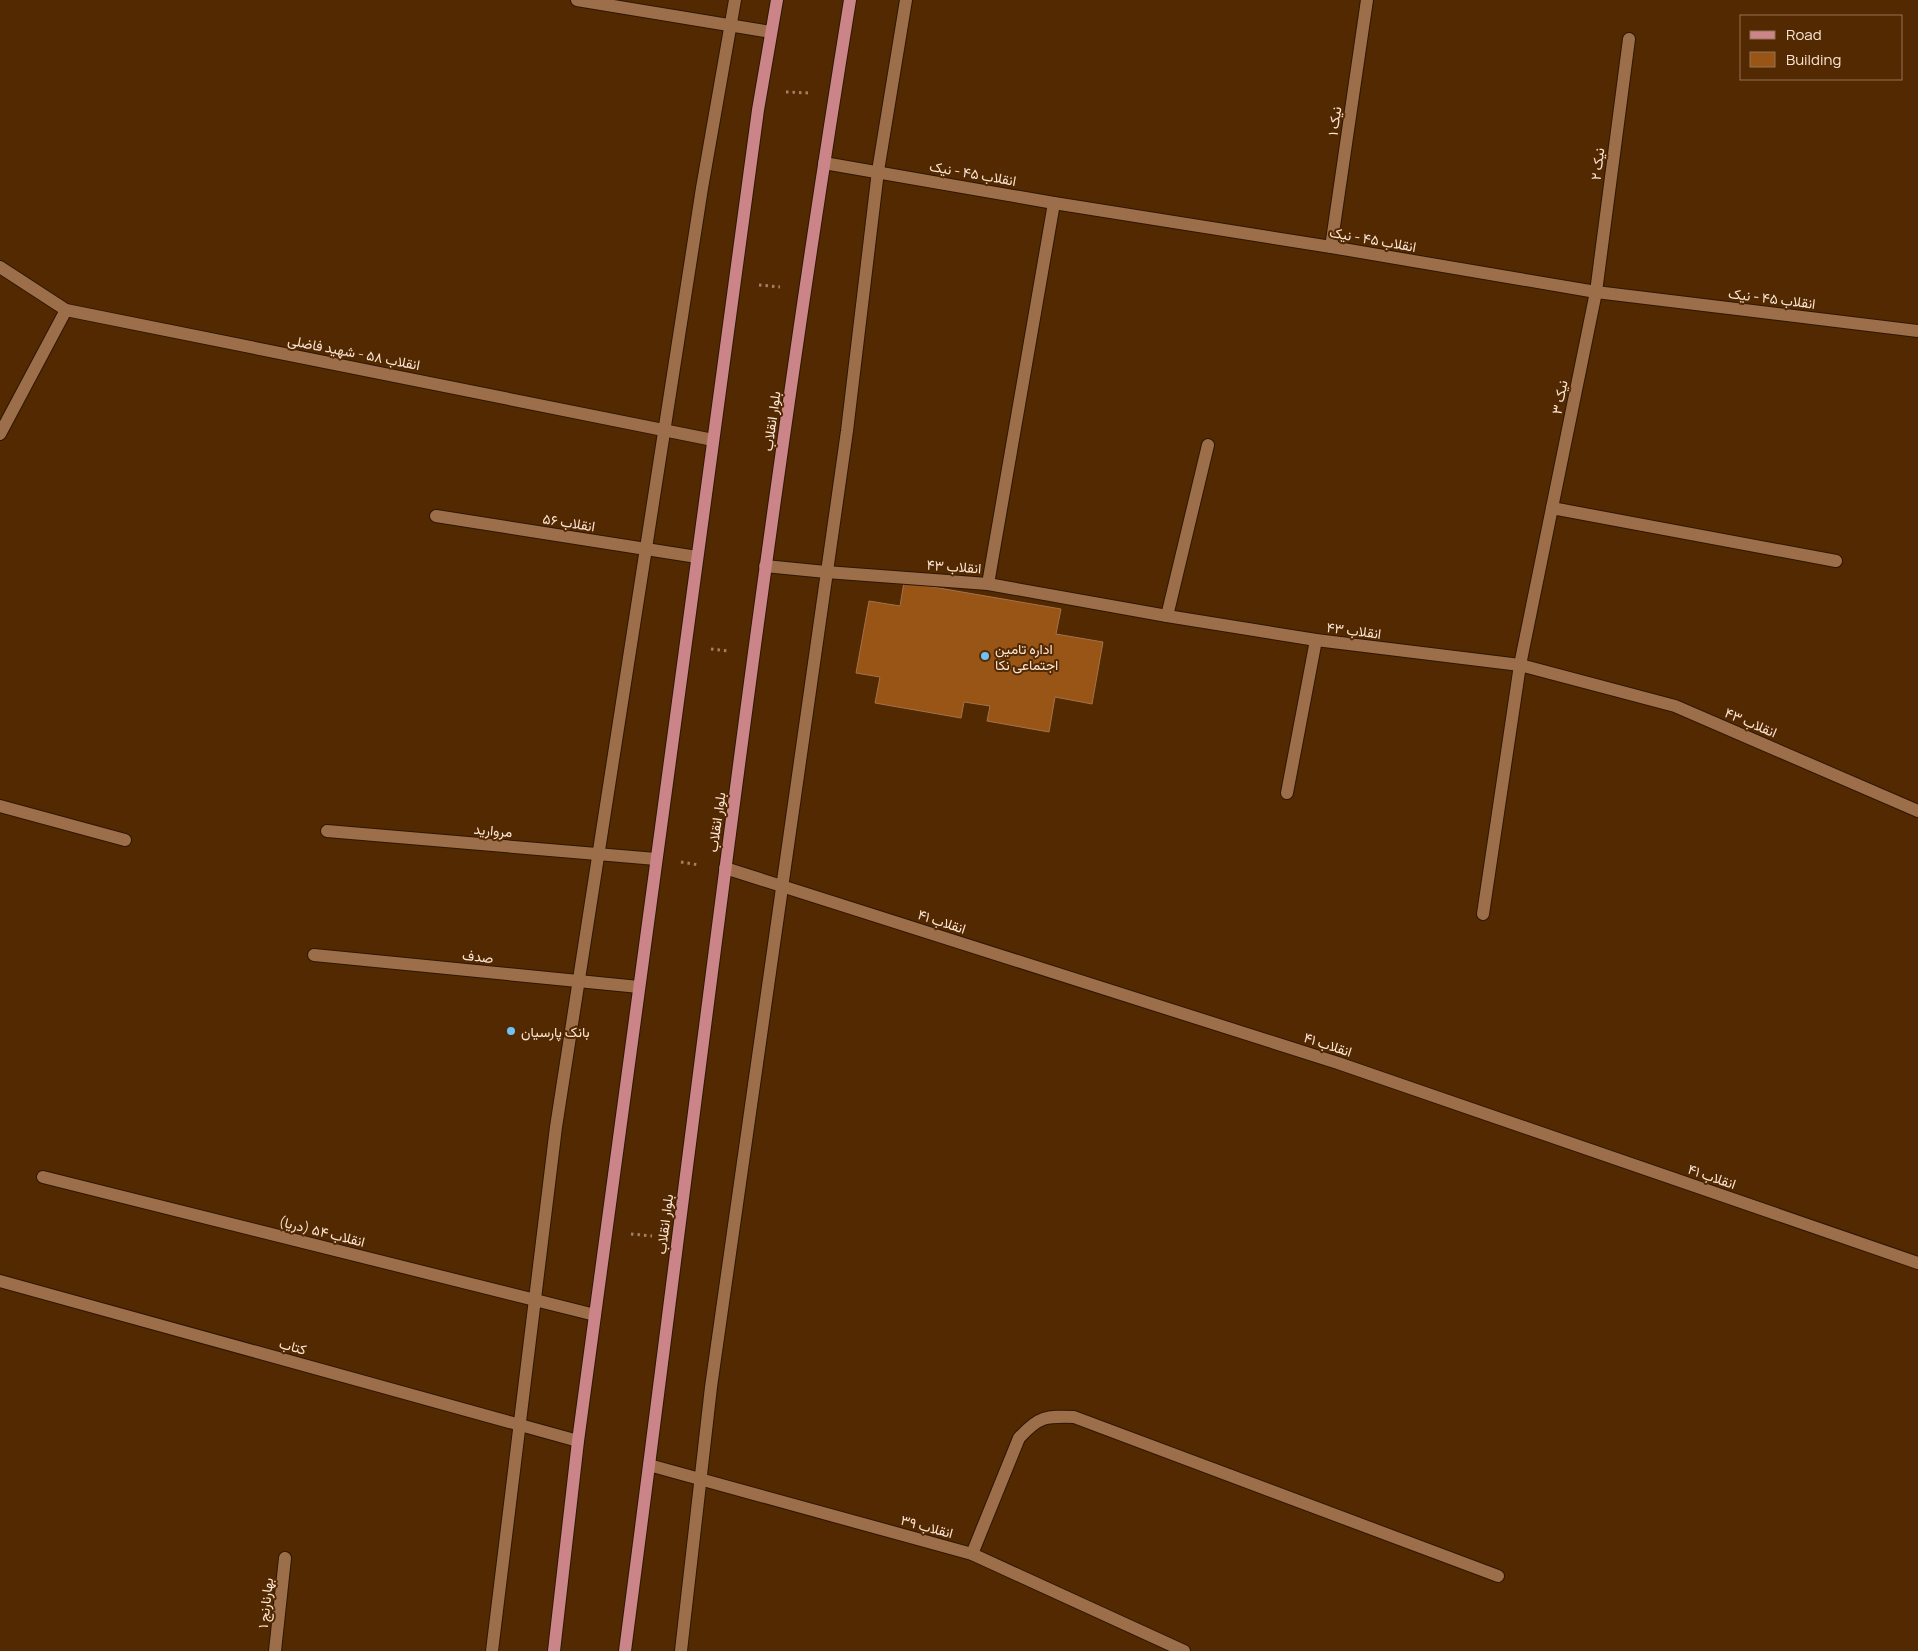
<svg xmlns="http://www.w3.org/2000/svg" width="1918" height="1651" font-family="Manrope,Vazirmatn,sans-serif">
<style>
.building{fill:#985516;stroke:#a1724e}
.lines{fill:none;stroke-linecap:round;stroke-linejoin:round}
.minor-casing{stroke:#2d1705;stroke-width:14}
.major-casing{stroke:#2d1705;stroke-width:14}
.path{stroke:#a28165;stroke-width:3;stroke-dasharray:2.5 4;stroke-linecap:butt}
.minor{stroke:#9d6e4a;stroke-width:12}
.major{stroke:#cb8488;stroke-width:12}
.poi-dot{fill:#70c2f4;stroke:#532901;stroke-width:2}
.labels{text-anchor:middle;dominant-baseline:central;stroke-width:4;stroke-linejoin:round;paint-order:stroke}
.street-label{font-size:14px;fill:#fbe5d6;stroke:#532901}
.poi-label{font-size:14px;fill:#fbe5d6;stroke:#532901;text-anchor:start}
</style>
<rect width="100%" height="100%" fill="#532901"/>
<path class="building" d="M904,582l157,27 -5,25 47,8 -11,62 -37,-7 -6,35 -62,-11 3,-15 -26,-4 -3,16 -86,-15 5,-26 -24,-4 13,-72 31,5z"/>
<g class="lines">
<g class="minor-casing">
<g id="minor">
<path d="M577,0l194,32"/>
<path d="M824,163l230,40 277,44 265,45 322,39"/>
<path d="M1331,247l36,-247"/>
<path d="M0,267l66,43 647,130"/>
<path d="M0,434l66,-124"/>
<path d="M1552,508l284,53"/>
<path d="M436,516l261,41"/>
<path d="M765,566l61,6 162,12 179,32 149,24 204,25 155,41 243,105"/>
<path d="M988,584l66,-381"/>
<path d="M1167,616l41,-171"/>
<path d="M1287,793l29,-153"/>
<path d="M0,806l125,34"/>
<path d="M327,831l329,28"/>
<path d="M725,868l613,195 580,200"/>
<path d="M1483,914l37,-249 76,-373 33,-253"/>
<path d="M314,955l325,32"/>
<path d="M43,1177l552,138"/>
<path d="M0,1281l578,160"/>
<path d="M649,1465l323,89 212,97"/>
<path d="M972,1554l47,-116c20,-22 27,-22 55,-21l424,159"/>
<path d="M275,1651l10,-93"/>
<path d="M492,1651l64,-524 146,-939 33,-188"/>
<path d="M681,1651l30,-264 136,-956 31,-260 28,-171"/>
</g>
</g>
<g class="major-casing">
<g id="major">
<path d="M554,1651l24,-210 180,-1331 19,-110"/>
<path d="M625,1651c72,-551 136,-1103 225,-1651"/>
</g>
</g>
<g class="path">
<path d="M786,92l24,1"/>
<path d="M759,285l21,2"/>
<path d="M711,649l18,2"/>
<path d="M681,862l18,3"/>
<path d="M631,1234l21,2"/>
</g>
<use href="#minor" class="minor"/>
<use href="#major" class="major"/>
</g>
<g class="poi-dot">
<circle cx="985" cy="656" r="5"/>
<circle cx="511" cy="1031" r="5"/>
</g>
<g class="labels">
<g class="street-label">
<text transform="translate(1334 121) rotate(-82)">نیک ۱</text>
<text transform="translate(1597 164) rotate(-83)">نیک ۲</text>
<text transform="translate(973 173) rotate(10)">انقلاب ۴۵ - نیک</text>
<text transform="translate(1373 239) rotate(10)">انقلاب ۴۵ - نیک</text>
<text transform="translate(1772 298) rotate(7)">انقلاب ۴۵ - نیک</text>
<text transform="translate(354 352) rotate(11)">انقلاب ۵۸ - شهید فاضلی</text>
<text transform="translate(1559 397) rotate(-79)">نیک ۳</text>
<text transform="translate(771 421) rotate(-82)">بلوار انقلاب</text>
<text transform="translate(569 522) rotate(9)">انقلاب ۵۶</text>
<text transform="translate(954 566) rotate(4)">انقلاب ۴۳</text>
<text transform="translate(1354 630) rotate(7)">انقلاب ۴۳</text>
<text transform="translate(1751 722) rotate(23)">انقلاب ۴۳</text>
<text transform="translate(716 822) rotate(-82)">بلوار انقلاب</text>
<text transform="translate(493 830) rotate(5)">مروارید</text>
<text transform="translate(942 921) rotate(18)">انقلاب ۴۱</text>
<text transform="translate(478 956) rotate(6)">صدف</text>
<text transform="translate(1328 1044) rotate(18)">انقلاب ۴۱</text>
<text transform="translate(1712 1176) rotate(19)">انقلاب ۴۱</text>
<text transform="translate(664 1224) rotate(-83)">بلوار انقلاب</text>
<text transform="translate(322 1231) rotate(14)">انقلاب ۵۴ (دریا)</text>
<text transform="translate(293 1346) rotate(15)">کتاب</text>
<text transform="translate(927 1526) rotate(15)">انقلاب ۳۹</text>
<text transform="translate(265 1603) rotate(-84)">بهارنارنج ۱</text>
</g>
<g class="poi-label">
<text x="995" y="648">اداره تامین<tspan x="995" dy="16">اجتماعی نکا</tspan></text>
<text x="521" y="1031">بانک پارسیان</text>
</g>
</g>
<rect x="1740" y="15" width="162" height="65" fill="#532901" stroke="#967456"/>
<rect x="1750" y="31" width="25" height="8" fill="#cb8488" stroke="#967456"/>
<text x="1786" y="40" font-size="15" fill="#fbe5d6">Road</text>
<rect x="1750" y="52" width="25" height="15" fill="#985516" stroke="#967456"/>
<text x="1786" y="65" font-size="15" fill="#fbe5d6">Building</text>
</svg>
